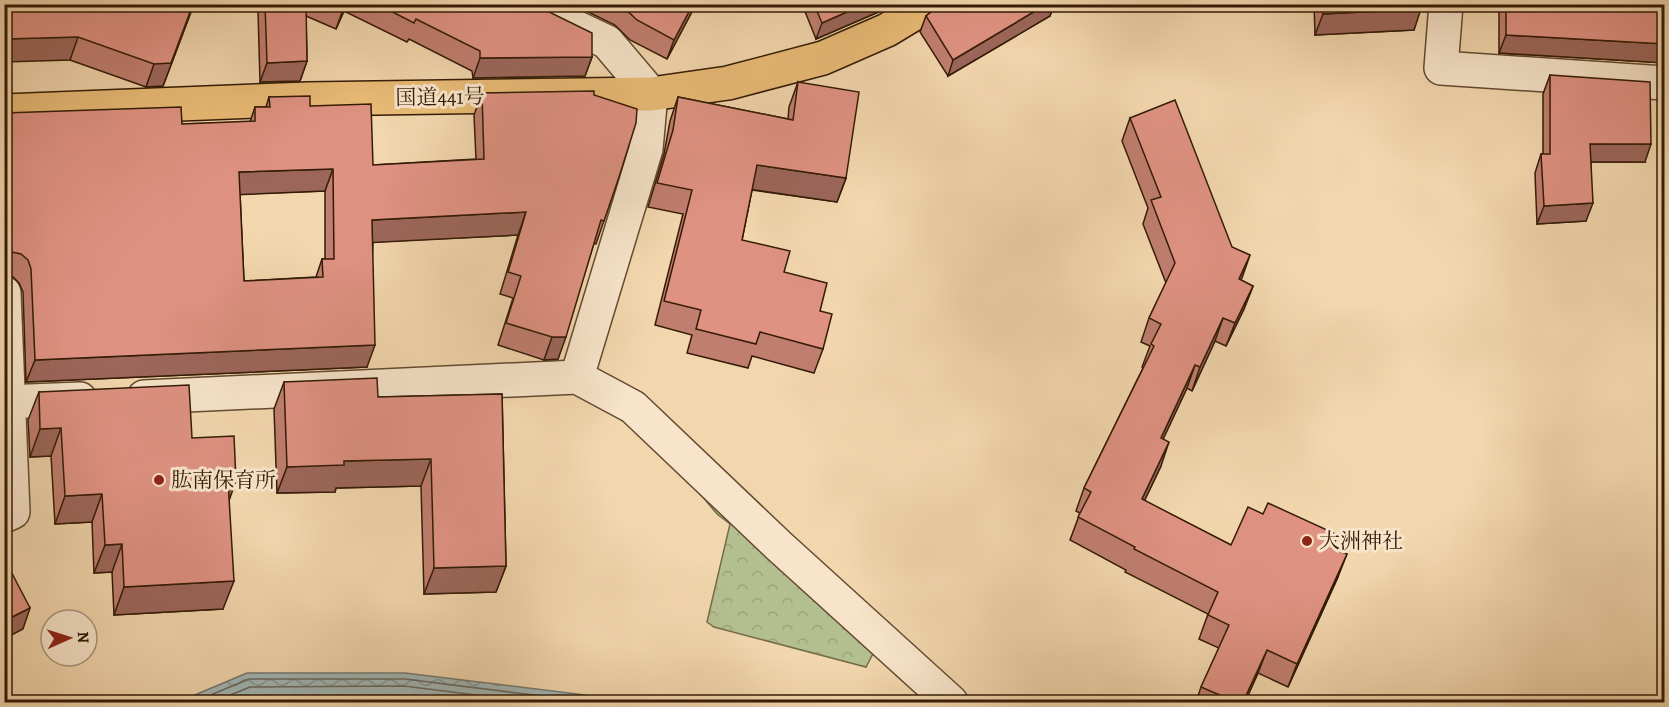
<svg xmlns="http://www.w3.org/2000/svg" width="1669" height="707" font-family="Alegreya,'Noto Serif JP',serif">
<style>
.park{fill:url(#park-crowns);stroke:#746d4a;stroke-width:1.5}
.water{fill:url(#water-waves);stroke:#757870;stroke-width:1.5}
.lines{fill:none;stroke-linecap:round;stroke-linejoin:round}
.shore{stroke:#6a685e;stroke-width:1.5}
.minor-casing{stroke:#644a30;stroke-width:36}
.trunk-casing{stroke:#341b06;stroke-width:36}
.minor{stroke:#f7e4ca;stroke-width:33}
.trunk{stroke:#e9bb76;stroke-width:33}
.wall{fill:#c07e70;stroke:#341b06;stroke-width:1.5;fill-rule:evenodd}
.shaded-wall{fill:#9c665b;stroke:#341b06;stroke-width:1.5}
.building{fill:#df9282;stroke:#341b06;stroke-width:1.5;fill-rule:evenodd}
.poi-dot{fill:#8f2418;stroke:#f7e4ca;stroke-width:2}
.labels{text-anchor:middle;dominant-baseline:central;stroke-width:6;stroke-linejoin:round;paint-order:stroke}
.street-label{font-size:21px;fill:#341b06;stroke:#f7e4ca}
.poi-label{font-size:21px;fill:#341b06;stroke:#f7e4ca;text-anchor:start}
</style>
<defs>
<pattern id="park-crowns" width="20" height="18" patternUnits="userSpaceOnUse" patternTransform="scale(1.5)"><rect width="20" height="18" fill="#b4bf8f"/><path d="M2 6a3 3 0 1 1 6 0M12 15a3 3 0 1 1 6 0" fill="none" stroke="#9ba47a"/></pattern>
<pattern id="water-waves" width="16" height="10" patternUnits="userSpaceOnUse" patternTransform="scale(1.5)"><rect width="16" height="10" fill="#a1b6b6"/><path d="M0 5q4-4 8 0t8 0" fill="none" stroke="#849392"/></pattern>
</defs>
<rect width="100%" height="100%" fill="#f2d6ad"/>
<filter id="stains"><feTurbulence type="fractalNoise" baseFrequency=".00333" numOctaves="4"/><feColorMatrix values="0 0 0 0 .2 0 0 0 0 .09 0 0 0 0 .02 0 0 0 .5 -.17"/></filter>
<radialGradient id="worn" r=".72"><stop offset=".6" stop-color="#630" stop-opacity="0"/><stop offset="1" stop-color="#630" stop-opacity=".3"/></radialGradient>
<path class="park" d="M691,483l186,163 -11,21 -152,-40 -7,-5 23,-98 -13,-10z"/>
<path class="water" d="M247,673h158l180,22 31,7h-438z"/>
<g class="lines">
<g class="shore">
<path d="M194,702l55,-23h156l184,23"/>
<path d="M213,702l37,-15 154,-1 129,16"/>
<path d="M236,702l17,-6 151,-1 57,7"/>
</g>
<g class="minor-casing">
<g id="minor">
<path d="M527,4l80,38 44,52 -5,55 -69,228"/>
<path d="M1446,4l-5,64 223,15"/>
<path d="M4,293l9,219 -9,4"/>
<path d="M144,397l433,-20 56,30 145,138 173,157"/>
<path d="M4,402l76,-3"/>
</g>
</g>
<g class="trunk-casing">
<path id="trunk" d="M4,111l304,-12 343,-5 77,-11 95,-25 64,-28 43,-26"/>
</g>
<use href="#minor" class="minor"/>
<use href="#trunk" class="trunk"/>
</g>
<g class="wall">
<path d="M4,4h190l-31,82 -17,1 -76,-27z"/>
<path d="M244,4h289l59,53 -7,19 -112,2 -1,-7 -63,-32 -2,3 -63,-31 -8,18 -30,-13 1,45 -7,20 -40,1 -2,-71z"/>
<path d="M572,4h124l-29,55 -37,-19 -15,-15z"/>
<path d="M802,4h91l-10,6 -67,29z"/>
<path d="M941,4h113l-4,12 -102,60 -28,-44 6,-16z"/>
<path d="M1314,4h107l-7,26 -99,5z"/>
<path d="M1499,4h166v59l-166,-10z"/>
<path d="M1550,75l95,87h-54l-5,59 -49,3 -2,-51 6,-19h2v-60z"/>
<path d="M798,82l48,96 -9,24 -85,-12 -10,50 42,32 36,39 3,38 -9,24 -62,-17 -4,12 -61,-15 5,-18 -37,-10 28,-111 -35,-7 16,-53 6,-33 8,-24 110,22 1,-12z"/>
<path d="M482,93l112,2 25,82 -23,67 -2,-1 -36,116 -14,1 -46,-15 15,-47 -13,-4 18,-59 -145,7 -6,125 -341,15 -3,-90 -4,-9 -6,-6 -9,-3v-161l178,11 68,-2 5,-15h11l3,-10 41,9 63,59 103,-6 -2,-44zM325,191v68h-3l-6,18 -72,4 -4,-87z"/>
<path d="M1130,118l111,162 12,6 -9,23 -18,37 -11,-5 -23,50 -5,-3 -24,51 -2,27 -17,35 87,44 102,3 5,29 -50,110 -30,-14 -13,29h-49l5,-15 18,-39 -20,-9 9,-25 -83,-42 1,-2 -56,-30 10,-27 -4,-2 8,-23 59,-120 -1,-1 8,-21 -9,-4 8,-24 17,-35 -23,-59 5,-16 -26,-67z"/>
<path d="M284,382l94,15 124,-3 4,172 -10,26 -72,2 -3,-108 -85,2 -1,4 -58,1 -3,-84z"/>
<path d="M39,392l153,46 37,62 -6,109 -109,6 -2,-43 -18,1 -2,-51 -37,2 -4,-68 -21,1 -2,-37z"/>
</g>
<g class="shaded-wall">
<path d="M194,4l-31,82 -17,1 8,-23z"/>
<path d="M345,4h2l-3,7 -8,18z"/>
<path d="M693,4h3l-29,55 7,-19z"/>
<path d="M865,4h28l-10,6 -67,29 6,-16z"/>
<path d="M1047,4h7l-4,12 -102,60 5,-16z"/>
<path d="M1421,9l-7,21 -99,5 8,-21z"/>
<path d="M1506,35l159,9v19l-166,-10z"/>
<path d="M78,37l-8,23 -66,2v-23z"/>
<path d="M592,57l-7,19 -112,2 7,-20z"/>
<path d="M307,61l-7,20 -40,1 7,-19z"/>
<path d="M1590,144h61l-6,18h-62z"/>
<path d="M757,165l89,13 -9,24 -89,-13z"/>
<path d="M333,169l-8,22 -94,4 8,-23z"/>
<path d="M1593,203l-7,18 -49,3 7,-18z"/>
<path d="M526,212l-8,23 -154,8 8,-23z"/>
<path d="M12,252l-8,20v-18z"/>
<path d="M1250,255l-8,23 -12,24 9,-23z"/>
<path d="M1253,286l-9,23 -18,37 9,-23z"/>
<path d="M1223,318l-8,23 -23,50 8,-24z"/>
<path d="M552,337h14l-8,22 -14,1z"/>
<path d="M375,345l-8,22 -341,15 9,-22z"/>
<path d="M1195,365l-8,23 -34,73 8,-23z"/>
<path d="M61,428l-10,28 -21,1 10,-28z"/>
<path d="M1169,442l-8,24 -27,57 8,-24z"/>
<path d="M431,459l-10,27 -85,2 -1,4 -58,1 10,-26 57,-6z"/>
<path d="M228,481h8l-10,28z"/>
<path d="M102,494l-10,28 -37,2 10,-28z"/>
<path d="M122,544l-10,28 -18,1 11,-28z"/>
<path d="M1347,554l-9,23 -50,110 9,-23z"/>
<path d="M506,566l-10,26 -72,2 10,-26z"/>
<path d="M234,581l-11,28 -109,6 10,-28z"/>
<path d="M30,608l-7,21 -19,10v-18z"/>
<path d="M1267,650l-9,23 -13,29h-2z"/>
</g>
<g class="building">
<path d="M4,4h189l-22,59 -17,1 -76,-27 -74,2z"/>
<path d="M265,4h41l1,57 -40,2z"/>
<path d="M331,4h14l-2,6z"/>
<path d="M377,4h156l59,29v24l-112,1v-7l-64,-32 -2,4z"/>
<path d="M620,4h73l-19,36 -37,-20z"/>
<path d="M814,4h51l-43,19z"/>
<path d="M941,4h106l-94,56 -27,-44z"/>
<path d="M1323,4h98v5l-98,5z"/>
<path d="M1506,4h159v40l-159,-9z"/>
<path d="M1550,75l100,7 1,62h-61l3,59 -49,3 -3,-52h9z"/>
<path d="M798,82l61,10 -13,86 -89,-13 -15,75 48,11 -6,21 43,11 -7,28 12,3 -9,35 -63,-17 -4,12 -60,-15 5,-19 -37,-9 28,-111 -35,-7 16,-53 5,-33 115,23z"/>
<path d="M594,91v4l43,14 -1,14 -17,54 -15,44 -3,-1 -35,117h-14l-46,-14 15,-47 -13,-4 18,-60 -154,8 3,125 -340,15 -4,-91 -3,-9 -7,-6 -9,-2 -8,2v-141l177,-6 1,17 73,-3v-14h15l-1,-10 41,-1v10l61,-2 2,61 111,-6 -2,-66zM333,169l1,90h-12l1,18 -79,4 -5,-109z"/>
<path d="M1175,100l57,147 18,8 -11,24 14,7 -18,37 -12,-5 -23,49 -5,-2 -34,73 8,4 -27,57 89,46 17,-38 15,7 5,-11 70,32 -6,13 15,6 -50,110 -30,-14 -24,52h-7l-35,-15 28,-62 -21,-10 10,-23 -84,-43 1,-2 -57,-30 13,-25 -7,-4 70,-142 -3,-2 10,-20 -12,-6 26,-55 -24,-63 10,-3 -31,-79z"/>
<path d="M377,378l1,19 124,-3 4,172 -72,2 -3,-109 -87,2v4l-57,2 -3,-85z"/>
<path d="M189,385l3,53 42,-2 2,45h-8l6,100 -110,6 -2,-43 -17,1 -3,-51 -37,2 -4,-68 -21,1 -1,-37z"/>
<path d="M4,558l26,50 -26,13z"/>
</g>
<g class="poi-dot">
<circle cx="159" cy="480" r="6"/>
<circle cx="1307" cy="541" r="6"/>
</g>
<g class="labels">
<g class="street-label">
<text transform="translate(440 97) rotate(-1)">国道441号</text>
</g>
<g class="poi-label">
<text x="171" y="480">肱南保育所</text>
<text x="1319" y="541">大洲神社</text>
</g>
</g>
<rect width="1669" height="707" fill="none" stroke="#f2d6ad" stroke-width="24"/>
<rect x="6" y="6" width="1657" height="695" fill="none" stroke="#341b06" stroke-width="3"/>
<rect x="12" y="12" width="1645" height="683" fill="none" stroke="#341b06" stroke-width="1.5"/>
<g transform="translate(69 638) rotate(87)"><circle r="28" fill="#f7e4ca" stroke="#a9947c" stroke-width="1.5"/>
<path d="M0-4.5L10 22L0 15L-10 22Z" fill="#8f2418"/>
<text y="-9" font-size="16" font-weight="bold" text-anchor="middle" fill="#341b06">N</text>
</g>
<rect width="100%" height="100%" filter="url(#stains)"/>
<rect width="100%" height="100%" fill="url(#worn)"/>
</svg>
